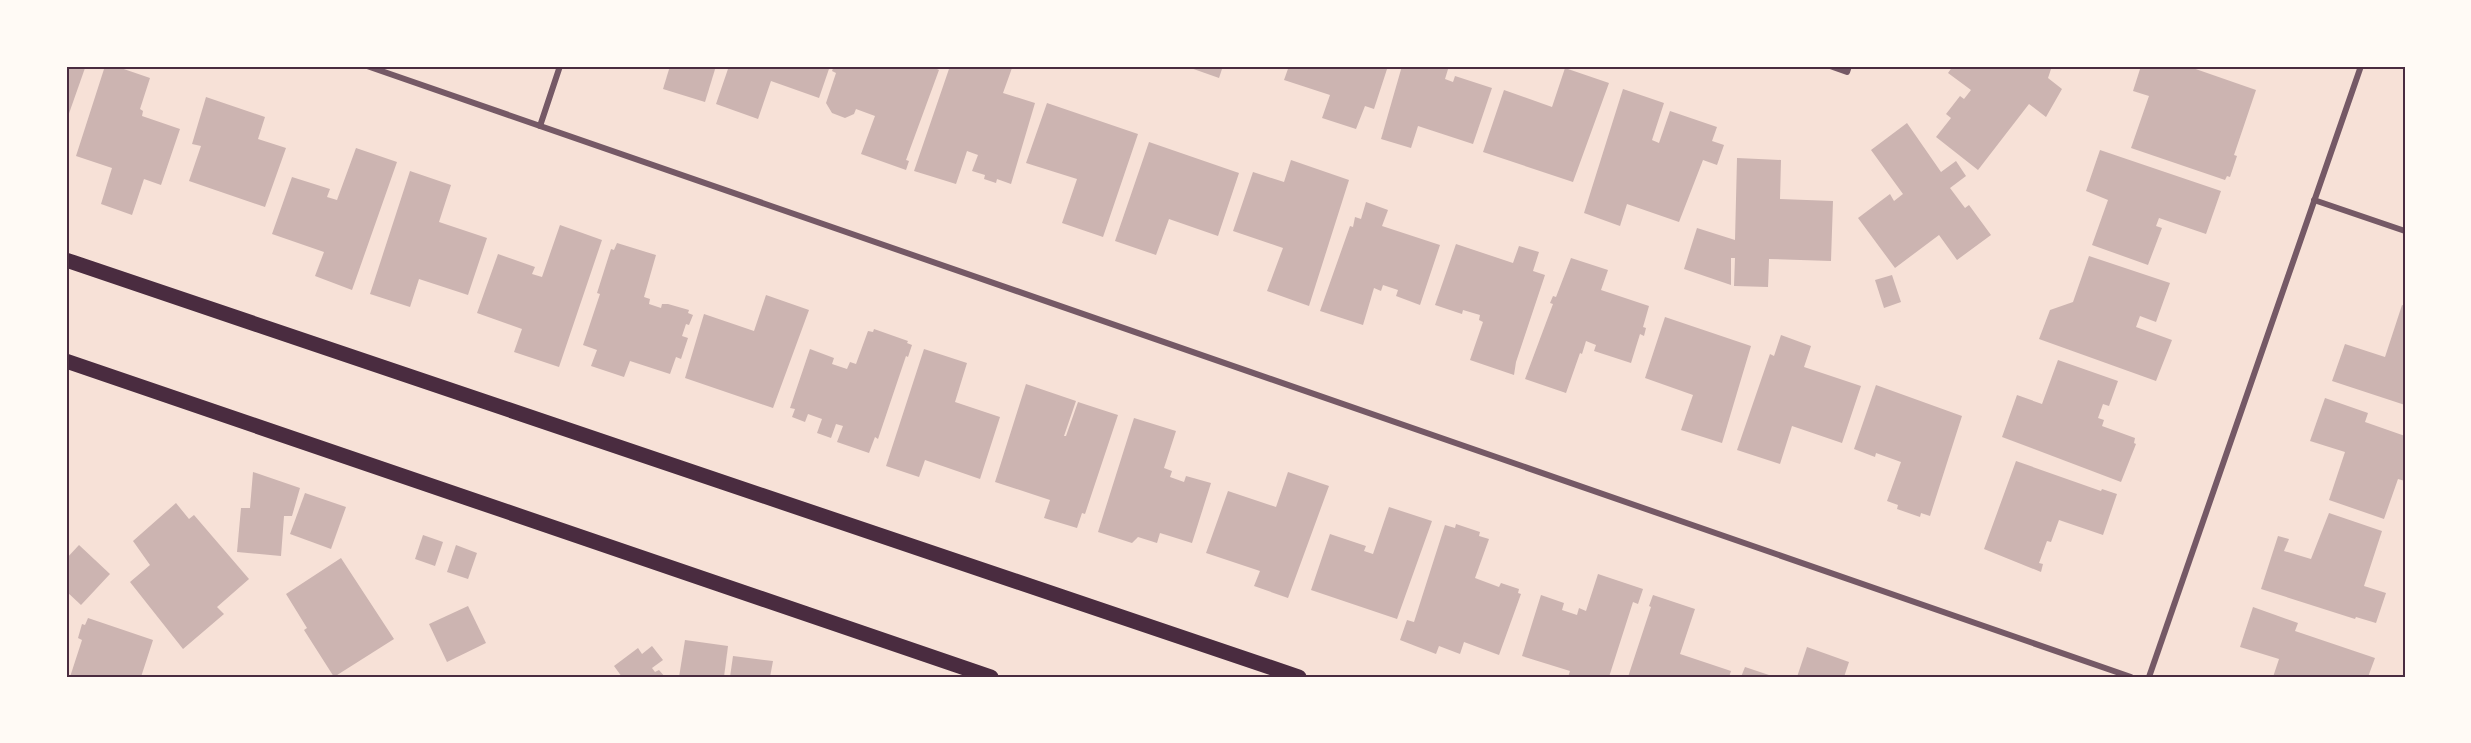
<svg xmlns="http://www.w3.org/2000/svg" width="2471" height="743" font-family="Lora,serif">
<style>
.building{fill:#ccb4b1}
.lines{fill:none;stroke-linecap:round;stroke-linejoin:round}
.minor{stroke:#755966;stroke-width:6}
.primary{stroke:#4a2c40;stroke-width:15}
.neatline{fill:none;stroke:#4a2c40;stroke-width:2}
</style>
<rect width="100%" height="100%" fill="#f7e1d7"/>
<g class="building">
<path d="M66,66l19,2 -19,54z"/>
<path d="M105,66h10l35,12 -10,31 3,2 -1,5 38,13 -19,56 -17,-6 -12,36 -31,-11 11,-36 -36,-12z"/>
<path d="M670,66h46l-11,36 -42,-13z"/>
<path d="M729,66h101l-11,32 -48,-17 -13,38 -42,-15z"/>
<path d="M834,66h102l-1,2 4,2 -33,90 3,1 -3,9 -45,-16 14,-38 -19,-7 -2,5 -9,4 -13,-5 -6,-10 10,-30 -4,-2z"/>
<path d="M950,66l62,2 -9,25 32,10 -24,81 -14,-5 -1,4 -12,-4 1,-4 -13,-4 6,-16 -11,-4 -11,33 -42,-13z"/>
<path d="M1185,66h38l-4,12z"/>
<path d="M1289,66h99l-14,43 -9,-3 -9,23 -34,-11 8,-23 -46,-15z"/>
<path d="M1402,66h47l-4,13 8,3 2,-6 37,12 -19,56 -55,-18 -7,22 -30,-9z"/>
<path d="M1953,66h99l-4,12 14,11 -16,28 -17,-13 -51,66 -42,-33 15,-19 -5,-4 14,-18 4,3 7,-9 -23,-17z"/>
<path d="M2141,66h46l69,24 -22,65 3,1 -7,21 -3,-1 -2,4 -94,-32 18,-52 -16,-5z"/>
<path d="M1565,68l44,15 -36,99 -90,-30 21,-62 48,17z"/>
<path d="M1623,89l41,14 -12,37 7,3 11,-32 47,16 -5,14 12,4 -7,20 -14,-5 -24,62 -52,-18 -7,22 -36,-13z"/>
<path d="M206,97l59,20 -7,22 28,9 -21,59 -76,-26 12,-35 -9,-2z"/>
<path d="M1047,103l91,31 -35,103 -41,-14 15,-44 -51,-16z"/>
<path d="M1907,123l34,49 15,-11 10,15 -16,12 15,20 4,-3 22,30 -34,25 -18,-25 -44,33 -37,-50 32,-24 4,7 9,-7 -32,-44z"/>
<path d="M1149,142l90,31 -21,63 -49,-17 -13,36 -41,-14z"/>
<path d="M356,148l41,14 -45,128 -37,-14 9,-24 -52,-18 20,-57 38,12 -3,8 10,3z"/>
<path d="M2100,150l121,41 -15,43 -47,-16 -3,8 6,2 -14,37 -56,-20 16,-45 -22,-9z"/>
<path d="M1737,158l44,2 -1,39 53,2 -2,60 -62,-2 -1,28 -34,-1 1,-28h-4v27l-47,-16 13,-41 38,12z"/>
<path d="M1291,160l58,20 -40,126 -42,-15 16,-43 -50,-17 20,-59 31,10z"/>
<path d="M410,171l41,14 -12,37 48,16 -19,57 -49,-16 -9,28 -40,-13z"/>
<path d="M1366,202l22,8 -6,16 58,19 -20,60 -24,-9 2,-6 -15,-5 -2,6 -7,-3 -11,37 -43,-14 30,-85 3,1 2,-10 6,2z"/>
<path d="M560,225l42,15 -43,127 -45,-15 8,-23 -45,-16 21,-59 37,13 -3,7 10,3z"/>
<path d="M617,243l39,12 -12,42 6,2 -1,5 12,4 1,-4h6l21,6 -1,3 5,2 -4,10 -3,-1 -4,12 6,2 -7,21 -5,-2 -6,17 -40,-13 -6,16 -33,-11 6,-16 -14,-5 17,-51 -3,-1 14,-44 3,1z"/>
<path d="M1456,244l57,19 6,-17 20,6 -6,19 12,4 -29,87 -2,13 -44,-15 13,-38 -4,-2 1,-5 -17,-5 -1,4 -27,-9z"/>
<path d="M2089,256l81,27 -14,39 -16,-6 -4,11 36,13 -16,41 -117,-42 11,-29 23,-8z"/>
<path d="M1571,258l37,12 -7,20 48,16 -6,21 3,1 -2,8 -4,-2 -9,29 -37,-12 2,-6 -10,-4 -4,13 -2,-1 -14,40 -41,-14 28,-75 -3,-1 3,-7 3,1z"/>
<path d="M1892,275l9,27 -17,6 -9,-28z"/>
<path d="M766,295l43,15 -36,98 -88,-30 19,-64 50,17z"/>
<path d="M2402,305l3,1v99l-73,-24 13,-37 40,13z"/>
<path d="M1665,317l86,29 -29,97 -41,-13 12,-35 -48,-17z"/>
<path d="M874,329l34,12 -1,2 5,2 -4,12 -2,-1 -28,83 -3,-2 -6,16 -32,-11 6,-16 -7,-2 -5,14 -14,-5 5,-14 -14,-5 -3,8 -13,-5 3,-8 -5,-1 20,-59 24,9 -2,6 15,5 3,-7 6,2 12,-33 5,1z"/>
<path d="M1781,335l30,11 -7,21 57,19 -19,57 -50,-17 -12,38 -43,-14 33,-96 4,2z"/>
<path d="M924,349l43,14 -12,39 45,15 -20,62 -55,-19 -6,17 -33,-11z"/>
<path d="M2058,360l60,21 -9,25 -6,-2 -5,14 6,2 -2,6 33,12 -1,5 2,1 -15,38 -119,-45 15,-42 25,9z"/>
<path d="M1026,384l50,17 -12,35h2l12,-34 40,13 -33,99 -3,-1 -5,15 -33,-10 6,-18 -55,-18z"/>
<path d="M1876,385l86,31 -32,100 -9,-3 -1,4 -23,-8 1,-4 -11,-4 14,-39 -25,-9 -1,4 -21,-8z"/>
<path d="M2325,398l43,15 -3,9 40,14v45l-7,-2 -14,40 -55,-19 16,-48 -35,-11z"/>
<path d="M1134,418l42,13 -12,37 8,3 -2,6 14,5 2,-6 25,7 -19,60 -32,-10 -3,10 -19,-6 -6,6 -34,-11z"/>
<path d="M2016,461l85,30 1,-2 15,5 -14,41 -44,-15 -8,22 -4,-1 -8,22 4,1 -2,8 -57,-23z"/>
<path d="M253,472l47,16 -8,28h-8l-3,40 -44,-4 4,-44h9z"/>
<path d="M1288,472l41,14 -41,112 -34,-12 6,-15 -54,-18 22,-62 48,16z"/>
<path d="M305,493l41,14 -15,42 -41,-15z"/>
<path d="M176,503l13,16 5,-4 55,64 -32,28 7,7 -41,35 -53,-67 20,-17 -17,-24z"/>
<path d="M1389,507l43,14 -35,98 -86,-29 19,-56 36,12 -2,5 9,3z"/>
<path d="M2329,513l53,18 -18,55 22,7 -10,30 -20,-6 -1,2 -94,-30 17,-53 11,3 -5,12 27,8z"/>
<path d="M1456,524l24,8 -1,4 10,3 -14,39 24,9 2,-4 18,6 -1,4 3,1 -22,61 -35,-13 -4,12 -21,-8 -3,8 -36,-14 7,-20 7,2 31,-97 10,3z"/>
<path d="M423,535l20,7 -8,24 -20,-7z"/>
<path d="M79,545l31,29 -29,31 -15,-14v-32z"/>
<path d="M456,545l21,8 -9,26 -21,-7z"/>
<path d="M341,558l53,81 -60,38 -30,-47 3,-2 -21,-34z"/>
<path d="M1598,574l45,15 -5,15 -5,-2 -24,75h-41l2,-6 -48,-15 19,-61 23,8 -2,7 15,5 2,-7 7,3z"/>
<path d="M1653,595l42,14 -15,45 51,17 -2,6h-101l23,-70 -2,-1z"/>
<path d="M468,606l18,37 -39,19 -18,-38z"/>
<path d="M2253,607l45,16 -3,8 80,27 -7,19h-95l6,-18 -39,-12z"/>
<path d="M88,618l65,22 -12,37h-71l12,-37 -4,-2 4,-14 3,1z"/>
<path d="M685,640l43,6 -4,31h-45z"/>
<path d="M652,646l11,14 -11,8 3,4 4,-2 6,7h-43l-8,-11 24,-18 4,6z"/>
<path d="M1807,647l42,15 -5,15h-47z"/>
<path d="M733,656l40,5 -3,16h-40z"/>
<path d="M1745,667l30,10h-34z"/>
</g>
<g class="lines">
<g class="minor">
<path d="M367,66l1764,611"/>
<path d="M1830,66l17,6 2,-6"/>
<path d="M540,126l20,-60"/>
<path d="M2314,200l91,31"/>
<path d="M2149,677l212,-611"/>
</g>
<g class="primary">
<path d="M66,260l1233,417"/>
<path d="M66,361l925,316"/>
</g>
</g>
<rect width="2471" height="743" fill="none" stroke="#fffaf5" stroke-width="135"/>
<rect x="68" y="68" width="2336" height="608" class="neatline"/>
</svg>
